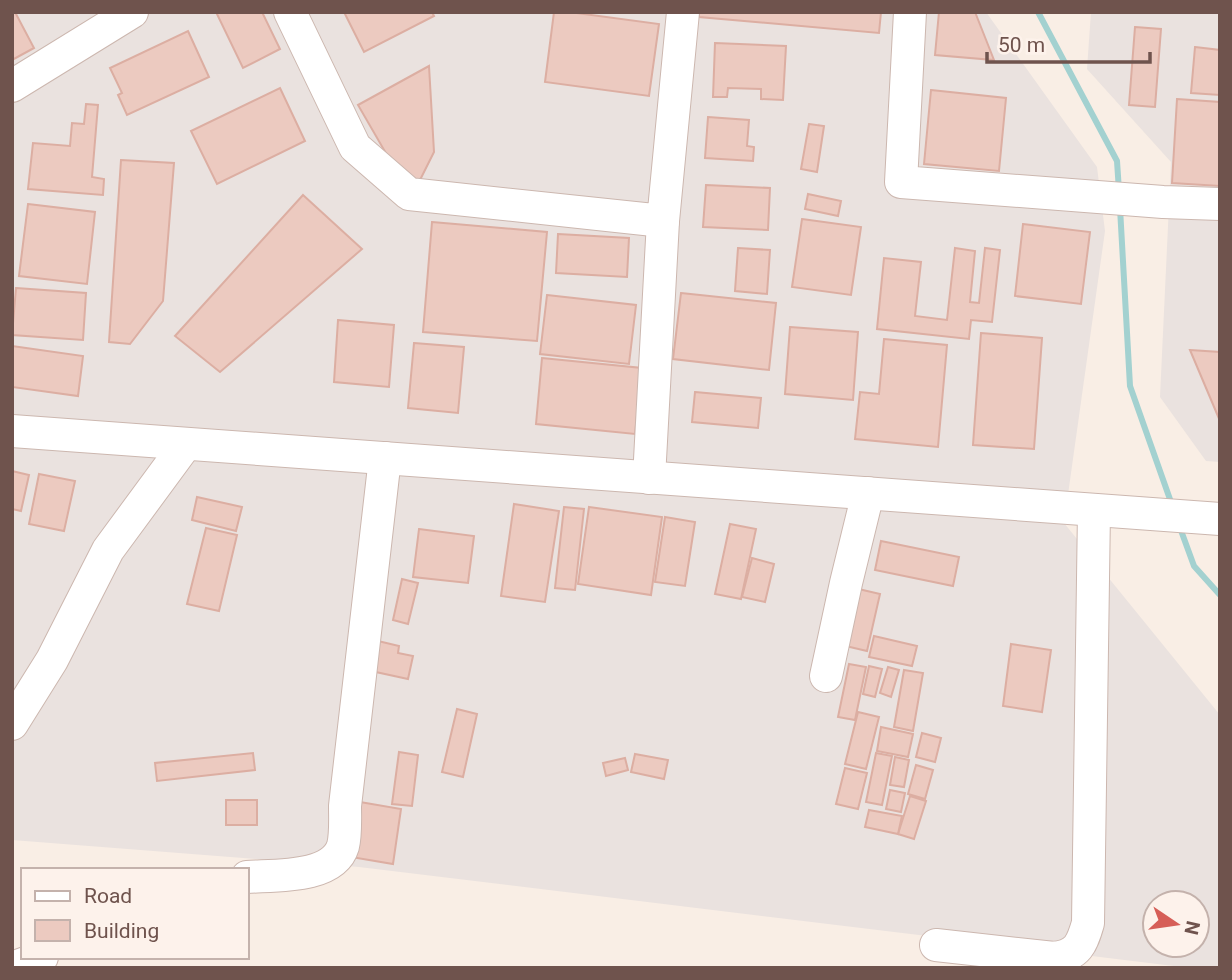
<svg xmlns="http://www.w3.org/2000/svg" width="1232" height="980" font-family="Roboto,sans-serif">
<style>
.industrial{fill:#eae2df;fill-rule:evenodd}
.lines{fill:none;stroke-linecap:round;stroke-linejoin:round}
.stream{stroke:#a3d1d0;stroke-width:6}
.building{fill:#eccac0;stroke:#dcaea2;stroke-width:2}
.minor-casing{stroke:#ccb7af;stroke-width:34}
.minor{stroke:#fff;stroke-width:32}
</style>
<rect width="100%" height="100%" fill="#f9eee5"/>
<g class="industrial">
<path d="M12,12h974l111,155 8,64 -41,292 156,192v253h-30l-831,-101 -347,-27zM1155,903h42v42h-42z"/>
<path d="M1091,12h129v450l-14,-1 -46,-64 11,-235 -84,-93z"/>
</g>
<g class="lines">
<g class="stream">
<path d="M1038,12l79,149 2,30"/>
<path d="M1120,208l10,178 42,119"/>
<path d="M1179,525l15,41 26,29"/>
</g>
</g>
<g class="building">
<path d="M12,12h3l19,36 -22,12z"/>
<path d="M216,12h46l18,37 -37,19z"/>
<path d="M344,12h88l2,4 -70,36z"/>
<path d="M554,12h15l90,12 -10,72 -104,-14z"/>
<path d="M699,12h182l-2,21 -180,-16z"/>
<path d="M939,12h36l19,48 -59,-5z"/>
<path d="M1135,27l26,2 -6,78 -26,-2z"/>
<path d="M188,31l21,46 -82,38 -9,-20 4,-2 -12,-25z"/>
<path d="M715,43l71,3 -3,54 -22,-1v-10l-33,-1 -1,9h-14z"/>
<path d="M1195,47l25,3v45l-29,-2z"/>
<path d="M429,66l5,86 -14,28 -18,1 -44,-76z"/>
<path d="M280,88l25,53 -88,43 -26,-53z"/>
<path d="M931,90l75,8 -7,73 -75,-7z"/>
<path d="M1177,99l43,3v84l-48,-3z"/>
<path d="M86,104l12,1 -6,72 12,2 -1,16 -75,-6 5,-46 37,3 2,-23 12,1z"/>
<path d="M708,117l41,3 -2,26 7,1 -1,14 -48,-3z"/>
<path d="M809,124l15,2 -7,46 -16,-3z"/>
<path d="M121,160l53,3 -11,138 -33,43 -21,-2z"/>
<path d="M706,185l64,3 -2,42 -65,-3z"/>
<path d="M808,194l33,7 -3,15 -33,-7z"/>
<path d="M303,195l59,54 -142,123 -45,-36z"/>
<path d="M28,204l67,8 -8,72 -68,-8z"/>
<path d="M802,219l59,8 -10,68 -59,-8z"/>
<path d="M432,222l115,10 -10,109 -114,-9z"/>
<path d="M1023,224l67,8 -9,72 -66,-8z"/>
<path d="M558,234l71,4 -2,39 -71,-4z"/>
<path d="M738,248l32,2 -3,44 -32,-3z"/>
<path d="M955,248l20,3 -5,51 9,1 6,-55 15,2 -8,72 -21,-2 -2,19 -92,-10 7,-71 37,4 -6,54 32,4z"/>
<path d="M16,288l70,5 -3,47 -71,-5z"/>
<path d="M681,293l95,10 -7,67 -96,-11z"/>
<path d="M547,295l89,10 -7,59 -89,-10z"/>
<path d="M338,320l56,5 -5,62 -55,-5z"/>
<path d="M790,327l68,5 -5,68 -68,-6z"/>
<path d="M981,333l61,5 -8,111 -61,-4z"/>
<path d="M884,339l63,6 -9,102 -83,-8 5,-47 19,2z"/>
<path d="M414,343l50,4 -6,66 -50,-5z"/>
<path d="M12,346l71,10 -5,40 -66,-9z"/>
<path d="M1190,350l30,2v69z"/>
<path d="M542,358l100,10 -7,66 -99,-10z"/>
<path d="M695,392l66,6 -3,30 -66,-6z"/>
<path d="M12,471l17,4 -8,36 -9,-2z"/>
<path d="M39,474l36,7 -11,50 -35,-7z"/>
<path d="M197,497l45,10 -6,24 -44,-11z"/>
<path d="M514,504l45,7 -14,91 -44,-6z"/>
<path d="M564,507l20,2 -9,81 -20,-2z"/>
<path d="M589,507l73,10 -11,78 -73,-11z"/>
<path d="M665,517l30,5 -10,64 -30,-4z"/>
<path d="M730,524l26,5 -15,70 -26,-5z"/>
<path d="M206,528l31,7 -18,76 -32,-7z"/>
<path d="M419,529l55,7 -6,47 -55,-6z"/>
<path d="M881,541l78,16 -6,29 -78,-16z"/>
<path d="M752,558l22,6 -9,38 -23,-5z"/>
<path d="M402,579l16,4 -10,41 -15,-4z"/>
<path d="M850,587l30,7 -13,57 -30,-7z"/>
<path d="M874,636l43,10 -5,20 -43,-9z"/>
<path d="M378,641l21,5 -1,7 15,3 -5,23 -46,-10z"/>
<path d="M1011,644l40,6 -9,62 -39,-6z"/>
<path d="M849,664l17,3 -11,53 -17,-3z"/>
<path d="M869,666l13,3 -7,28 -12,-3z"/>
<path d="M888,667l11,3 -8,27 -11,-4z"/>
<path d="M904,670l19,3 -10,58 -19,-4z"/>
<path d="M457,709l20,5 -14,63 -21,-5z"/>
<path d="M858,712l21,5 -13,52 -21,-5z"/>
<path d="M881,727l32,7 -5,23 -31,-6z"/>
<path d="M922,733l19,5 -6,24 -19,-5z"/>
<path d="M399,752l19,3 -6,51 -20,-2z"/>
<path d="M253,753l2,17 -98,11 -2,-18z"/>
<path d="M876,753l16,3 -10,49 -16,-3z"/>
<path d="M635,754l33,6 -4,19 -33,-7z"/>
<path d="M895,757l14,3 -5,27 -14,-2z"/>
<path d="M625,758l3,12 -22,6 -3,-13z"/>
<path d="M916,765l17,5 -8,29 -17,-5z"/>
<path d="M845,768l22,5 -9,36 -22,-5z"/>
<path d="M890,790l15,3 -4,19 -15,-3z"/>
<path d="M910,796l16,5 -12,38 -16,-5z"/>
<rect x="226" y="800" width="31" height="25"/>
<path d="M360,802l41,7 -8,55 -42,-7z"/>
<path d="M869,810l33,6 -4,18 -33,-7z"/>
</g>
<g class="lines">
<g class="minor-casing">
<g id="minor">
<path d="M290,12l65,135 54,47 254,27 20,-209"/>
<path d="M910,12l-9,170 262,20 57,2"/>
<path d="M12,86l120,-74"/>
<path d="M12,431l1208,88"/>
<path d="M649,478l14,-257"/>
<path d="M826,676l20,-93 22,-90"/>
<path d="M12,724l40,-64 56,-110 78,-106"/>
<path d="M247,877c27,-2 86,2 96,-31 3,-12 2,-28 2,-40l40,-348"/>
<path d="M936,945l118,13c24,-3 28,-14 34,-35l6,-413"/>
<path d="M12,968l30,-11"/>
</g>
</g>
<use href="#minor" class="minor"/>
</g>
<rect width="1232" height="980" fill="none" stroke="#6f534d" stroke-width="28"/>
<rect x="21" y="868" width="228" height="91" fill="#fdf2eb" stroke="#c4b2ac" stroke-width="2"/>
<rect x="35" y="891" width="35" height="10" fill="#ffffff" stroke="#c4b2ac" stroke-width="2"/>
<text x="84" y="903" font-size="21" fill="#6f534d">Road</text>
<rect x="35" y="920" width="35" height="21" fill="#eccac0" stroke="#c4b2ac" stroke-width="2"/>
<text x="84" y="938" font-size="21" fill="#6f534d">Building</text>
<g transform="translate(1176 924) rotate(103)"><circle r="33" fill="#fdf2eb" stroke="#c4b2ac" stroke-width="2"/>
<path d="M0-5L12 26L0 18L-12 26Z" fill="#d65e57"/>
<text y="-10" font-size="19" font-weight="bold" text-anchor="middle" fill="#6f534d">N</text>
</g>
<path d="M987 52v10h163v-10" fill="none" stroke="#6f534d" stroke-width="3.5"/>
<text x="998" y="52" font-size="21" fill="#6f534d" stroke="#fdf2eb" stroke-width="5" paint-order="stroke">50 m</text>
</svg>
